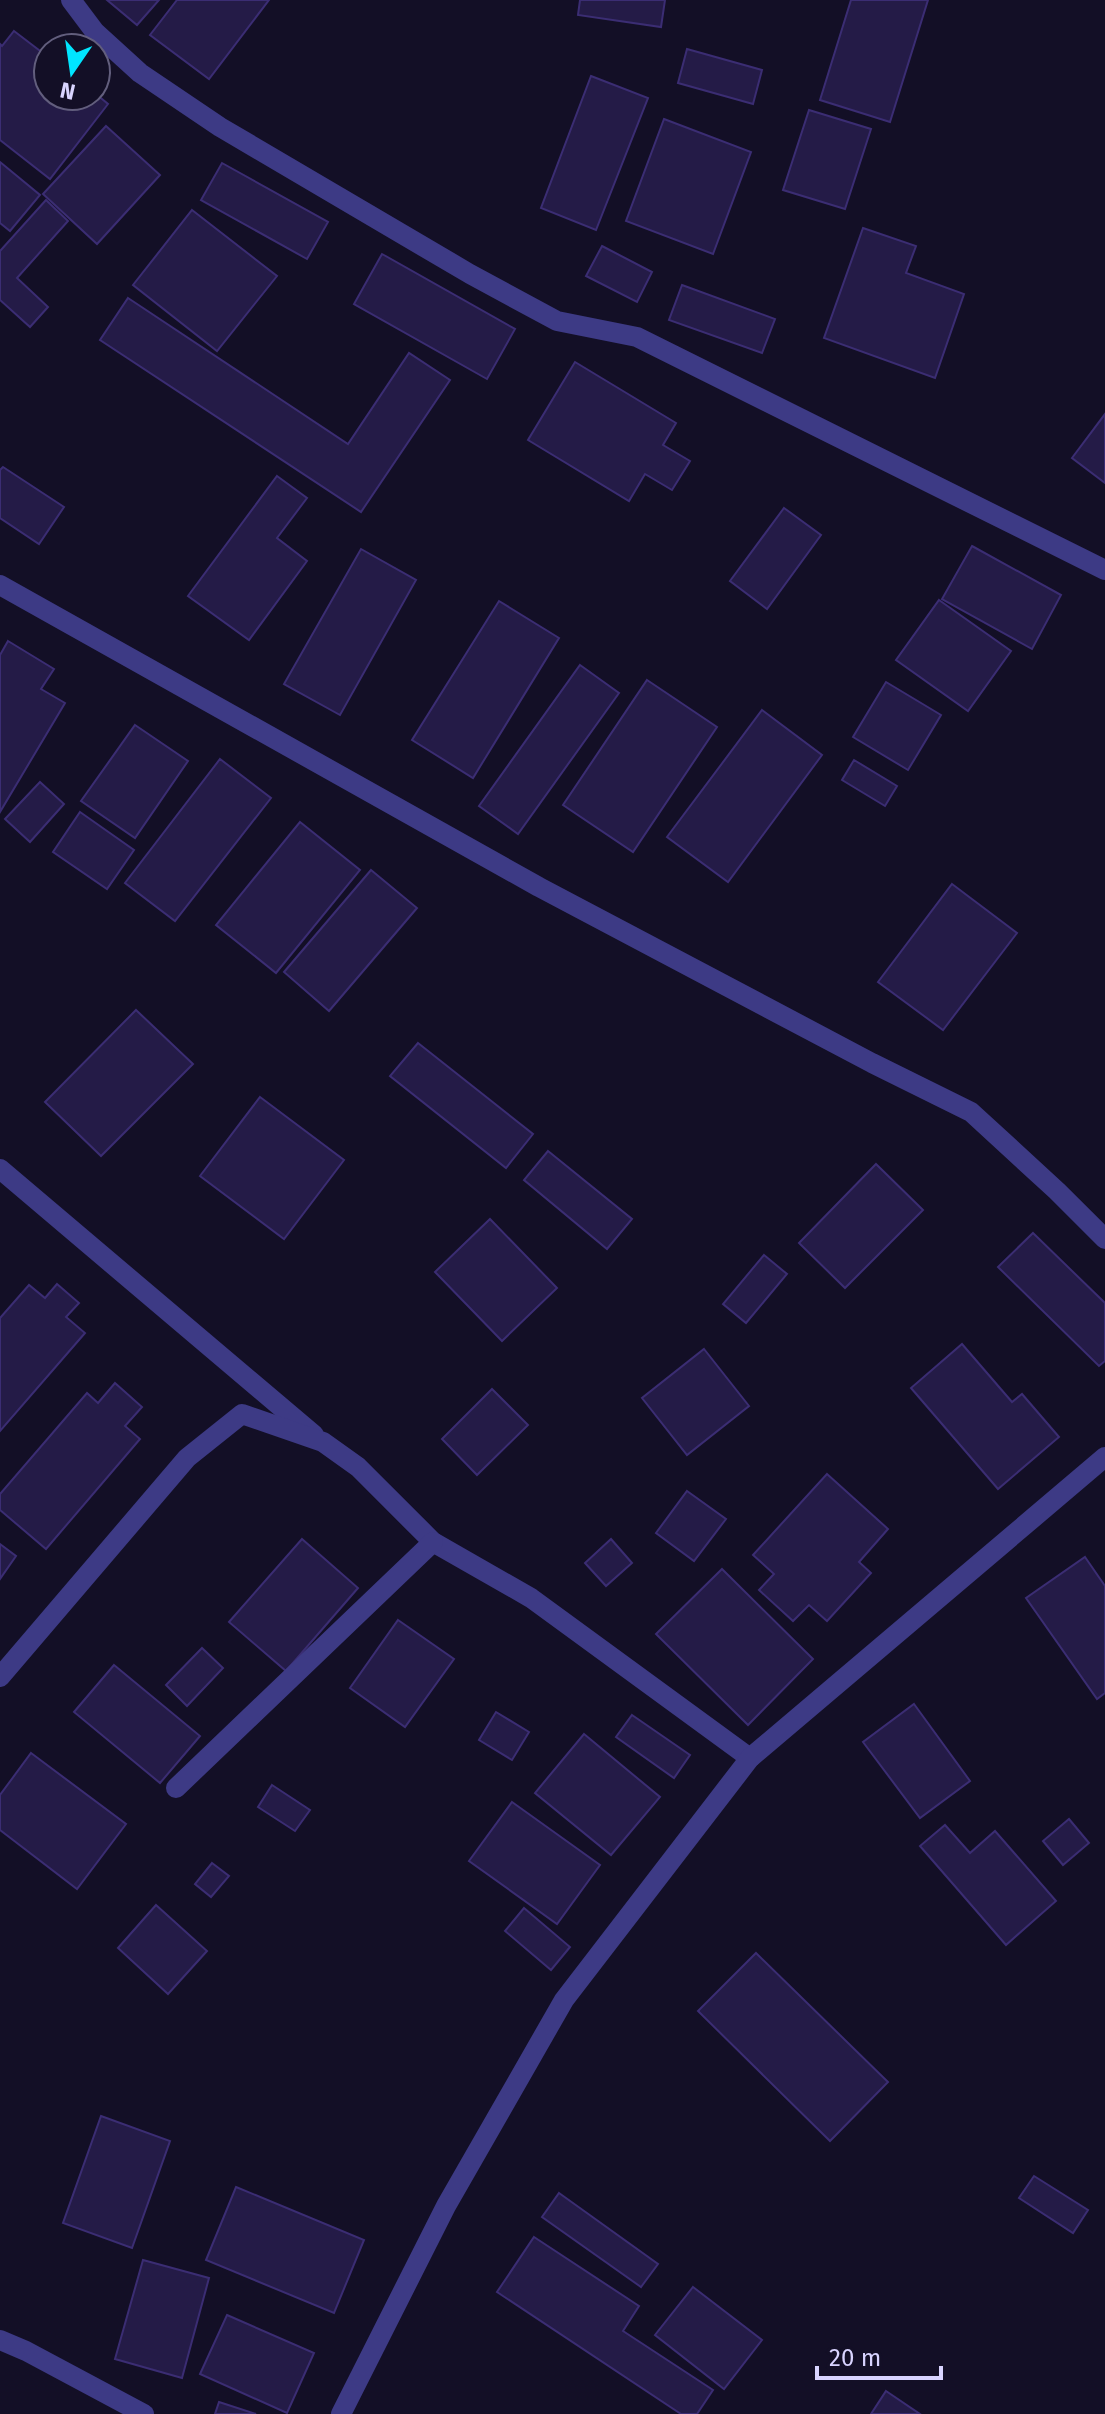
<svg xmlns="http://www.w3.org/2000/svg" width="1105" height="2414" font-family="'Fira Sans',sans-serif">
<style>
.building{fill:#241b47;stroke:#3b2d73;stroke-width:2}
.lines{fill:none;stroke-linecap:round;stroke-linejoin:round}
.minor{stroke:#3d3a85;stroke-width:20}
</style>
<rect width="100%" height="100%" fill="#130f26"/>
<g class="building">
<path d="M107,0h52l-22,25z"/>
<path d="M177,0h92l-60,79 -59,-44z"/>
<path d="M580,0h85l-4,27 -83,-12z"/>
<path d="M851,0h77l-38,122 -70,-22z"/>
<path d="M14,31l34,26v39l48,-2 12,10 -58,75 -50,-39v-96l2,2z"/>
<path d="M687,49l75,21 -9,34 -75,-21z"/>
<path d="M591,76l57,22 -52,132 -55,-22z"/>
<path d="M809,110l62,19 -26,80 -62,-19z"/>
<path d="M664,119l87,33 -38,102 -87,-33z"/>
<path d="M106,126l54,49 -63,69 -54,-50z"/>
<path d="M0,162l40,33 -30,36 -10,-8z"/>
<path d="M222,163l106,59 -21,37 -106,-59z"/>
<path d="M46,200l22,21 -51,57 31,29 -18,20 -30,-27v-49z"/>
<path d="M192,210l85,66 -60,75 -84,-66z"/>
<path d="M863,228l53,18 -10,27 58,21 -29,84 -111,-40z"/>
<path d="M602,246l50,26 -15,30 -51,-26z"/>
<path d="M382,254l133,75 -28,50 -133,-75z"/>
<path d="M682,285l93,34 -13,34 -93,-33z"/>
<path d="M128,298l220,146 61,-91 41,27 -89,132 -261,-172z"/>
<path d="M575,362l101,61 -13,22 27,16 -18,29 -27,-16 -16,27 -101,-61z"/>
<path d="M1105,414v69l-33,-25z"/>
<path d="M3,467l61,40 -25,37 -39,-26v-48z"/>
<path d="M277,476l30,22 -30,40 30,23 -58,79 -61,-44z"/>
<path d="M784,508l37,27 -54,74 -37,-28z"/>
<path d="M972,546l89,49 -29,54 -90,-50z"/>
<path d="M361,549l55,31 -76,135 -56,-31z"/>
<path d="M939,600l72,51 -43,60 -72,-51z"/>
<path d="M499,601l60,37 -86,140 -61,-38z"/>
<path d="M8,641l46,28 -13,20 24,14 -65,109v-157z"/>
<path d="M580,665l39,28 -101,141 -39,-28z"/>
<path d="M647,680l70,47 -84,125 -70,-47z"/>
<path d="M886,682l55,33 -33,55 -55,-33z"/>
<path d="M762,710l60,45 -94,127 -61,-45z"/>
<path d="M135,725l53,36 -53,77 -54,-37z"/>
<path d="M220,759l51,39 -96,123 -50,-38z"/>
<path d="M854,760l43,26 -12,20 -43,-26z"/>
<path d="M40,782l24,22 -34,38 -25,-23z"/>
<path d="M80,812l54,38 -27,39 -54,-37z"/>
<path d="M300,822l60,48 -84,103 -60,-48z"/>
<path d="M371,870l46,38 -88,103 -45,-39z"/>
<path d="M952,884l65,49 -74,97 -65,-48z"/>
<path d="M136,1010l57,54 -92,92 -56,-54z"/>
<path d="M418,1043l115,91 -27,34 -116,-92z"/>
<path d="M260,1097l84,63 -60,79 -84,-63z"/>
<path d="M548,1151l84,68 -25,30 -83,-69z"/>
<path d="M876,1164l47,46 -78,78 -46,-45z"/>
<path d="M490,1219l67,69 -55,53 -67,-69z"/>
<path d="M1033,1233l72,70v58l-6,5 -101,-99z"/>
<path d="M764,1255l23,19 -41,49 -23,-19z"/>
<path d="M57,1284l22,19 -13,14 19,16 -85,98v-113l29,-33 16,13z"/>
<path d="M962,1344l50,58 10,-8 37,43 -61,52 -87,-101z"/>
<path d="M704,1349l45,57 -62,49 -45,-57z"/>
<path d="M115,1383l27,24 -17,19 15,13 -94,110 -46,-39v-16l87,-101 11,10z"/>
<path d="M492,1389l36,36 -51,50 -35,-36z"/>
<path d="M827,1474l61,55 -29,33 12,11 -44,48 -18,-16 -16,16 -34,-31 15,-16 -21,-19z"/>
<path d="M687,1491l39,28 -32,42 -38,-28z"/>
<path d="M302,1539l56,49 -72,83 -57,-49z"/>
<path d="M611,1539l21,24 -26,23 -21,-23z"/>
<path d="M0,1544l16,12 -16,23z"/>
<path d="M1085,1557l20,29v107l-8,6 -71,-101z"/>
<path d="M722,1569l91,90 -65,66 -92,-91z"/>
<path d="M398,1620l56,39 -49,68 -55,-39z"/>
<path d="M202,1648l21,20 -36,38 -21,-21z"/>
<path d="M114,1665l86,71 -40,47 -86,-71z"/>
<path d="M914,1704l56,77 -50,37 -57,-76z"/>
<path d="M496,1712l33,20 -17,28 -33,-20z"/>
<path d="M632,1715l58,40 -16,23 -58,-41z"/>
<path d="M584,1734l76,63 -49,58 -76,-62z"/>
<path d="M31,1753l95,71 -49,65 -77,-59v-35z"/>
<path d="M272,1785l38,25 -15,21 -37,-24z"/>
<path d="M512,1802l88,63 -43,59 -88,-63z"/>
<path d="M1069,1819l20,24 -26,22 -20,-24z"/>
<path d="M945,1825l25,28 25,-22 61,70 -50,44 -86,-99z"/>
<path d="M212,1863l17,13 -18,21 -16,-13z"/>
<path d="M156,1905l51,46 -39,43 -50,-46z"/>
<path d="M524,1908l46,39 -19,23 -46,-39z"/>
<path d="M756,1953l132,129 -58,59 -132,-130z"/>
<path d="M101,2116l69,25 -38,107 -69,-25z"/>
<path d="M1034,2176l54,34 -15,23 -54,-35z"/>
<path d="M236,2187l128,53 -30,73 -128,-53z"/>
<path d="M559,2193l99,71 -17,23 -99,-70z"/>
<path d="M534,2237l105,69 -16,25 90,59 -16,24h-16l-184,-122z"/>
<path d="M143,2260l66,18 -27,100 -67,-19z"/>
<path d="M693,2287l69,53 -38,49 -69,-54z"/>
<path d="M227,2315l87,38 -27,60 -87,-39z"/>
<path d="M886,2391l34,23h-49z"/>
<path d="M219,2402l37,12h-41z"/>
</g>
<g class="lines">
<g class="minor">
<path d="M71,0l24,32 45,41 80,54 250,147 87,47 80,16 468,233"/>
<path d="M0,585l539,302 333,176 99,49 86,79 48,48"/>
<path d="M0,1169l314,266"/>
<path d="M0,1677l187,-219 55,-44 81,28 35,25 75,75 98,56 219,160"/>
<path d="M176,1788l257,-246"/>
<path d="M0,2340l26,11 118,63"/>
<path d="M341,2414l105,-208 118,-206 186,-242 355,-301"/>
</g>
</g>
<g transform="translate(72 72) rotate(193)"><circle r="38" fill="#130f26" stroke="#625e7d" stroke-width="2"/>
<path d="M0-6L14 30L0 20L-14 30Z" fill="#00e5ff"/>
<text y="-12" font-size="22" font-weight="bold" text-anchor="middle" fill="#d9d4ff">N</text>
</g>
<path d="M817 2366v12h124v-12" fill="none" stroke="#d9d4ff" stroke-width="4"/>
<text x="829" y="2366" font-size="24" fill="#d9d4ff" stroke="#130f26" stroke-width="6" paint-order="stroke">20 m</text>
</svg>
